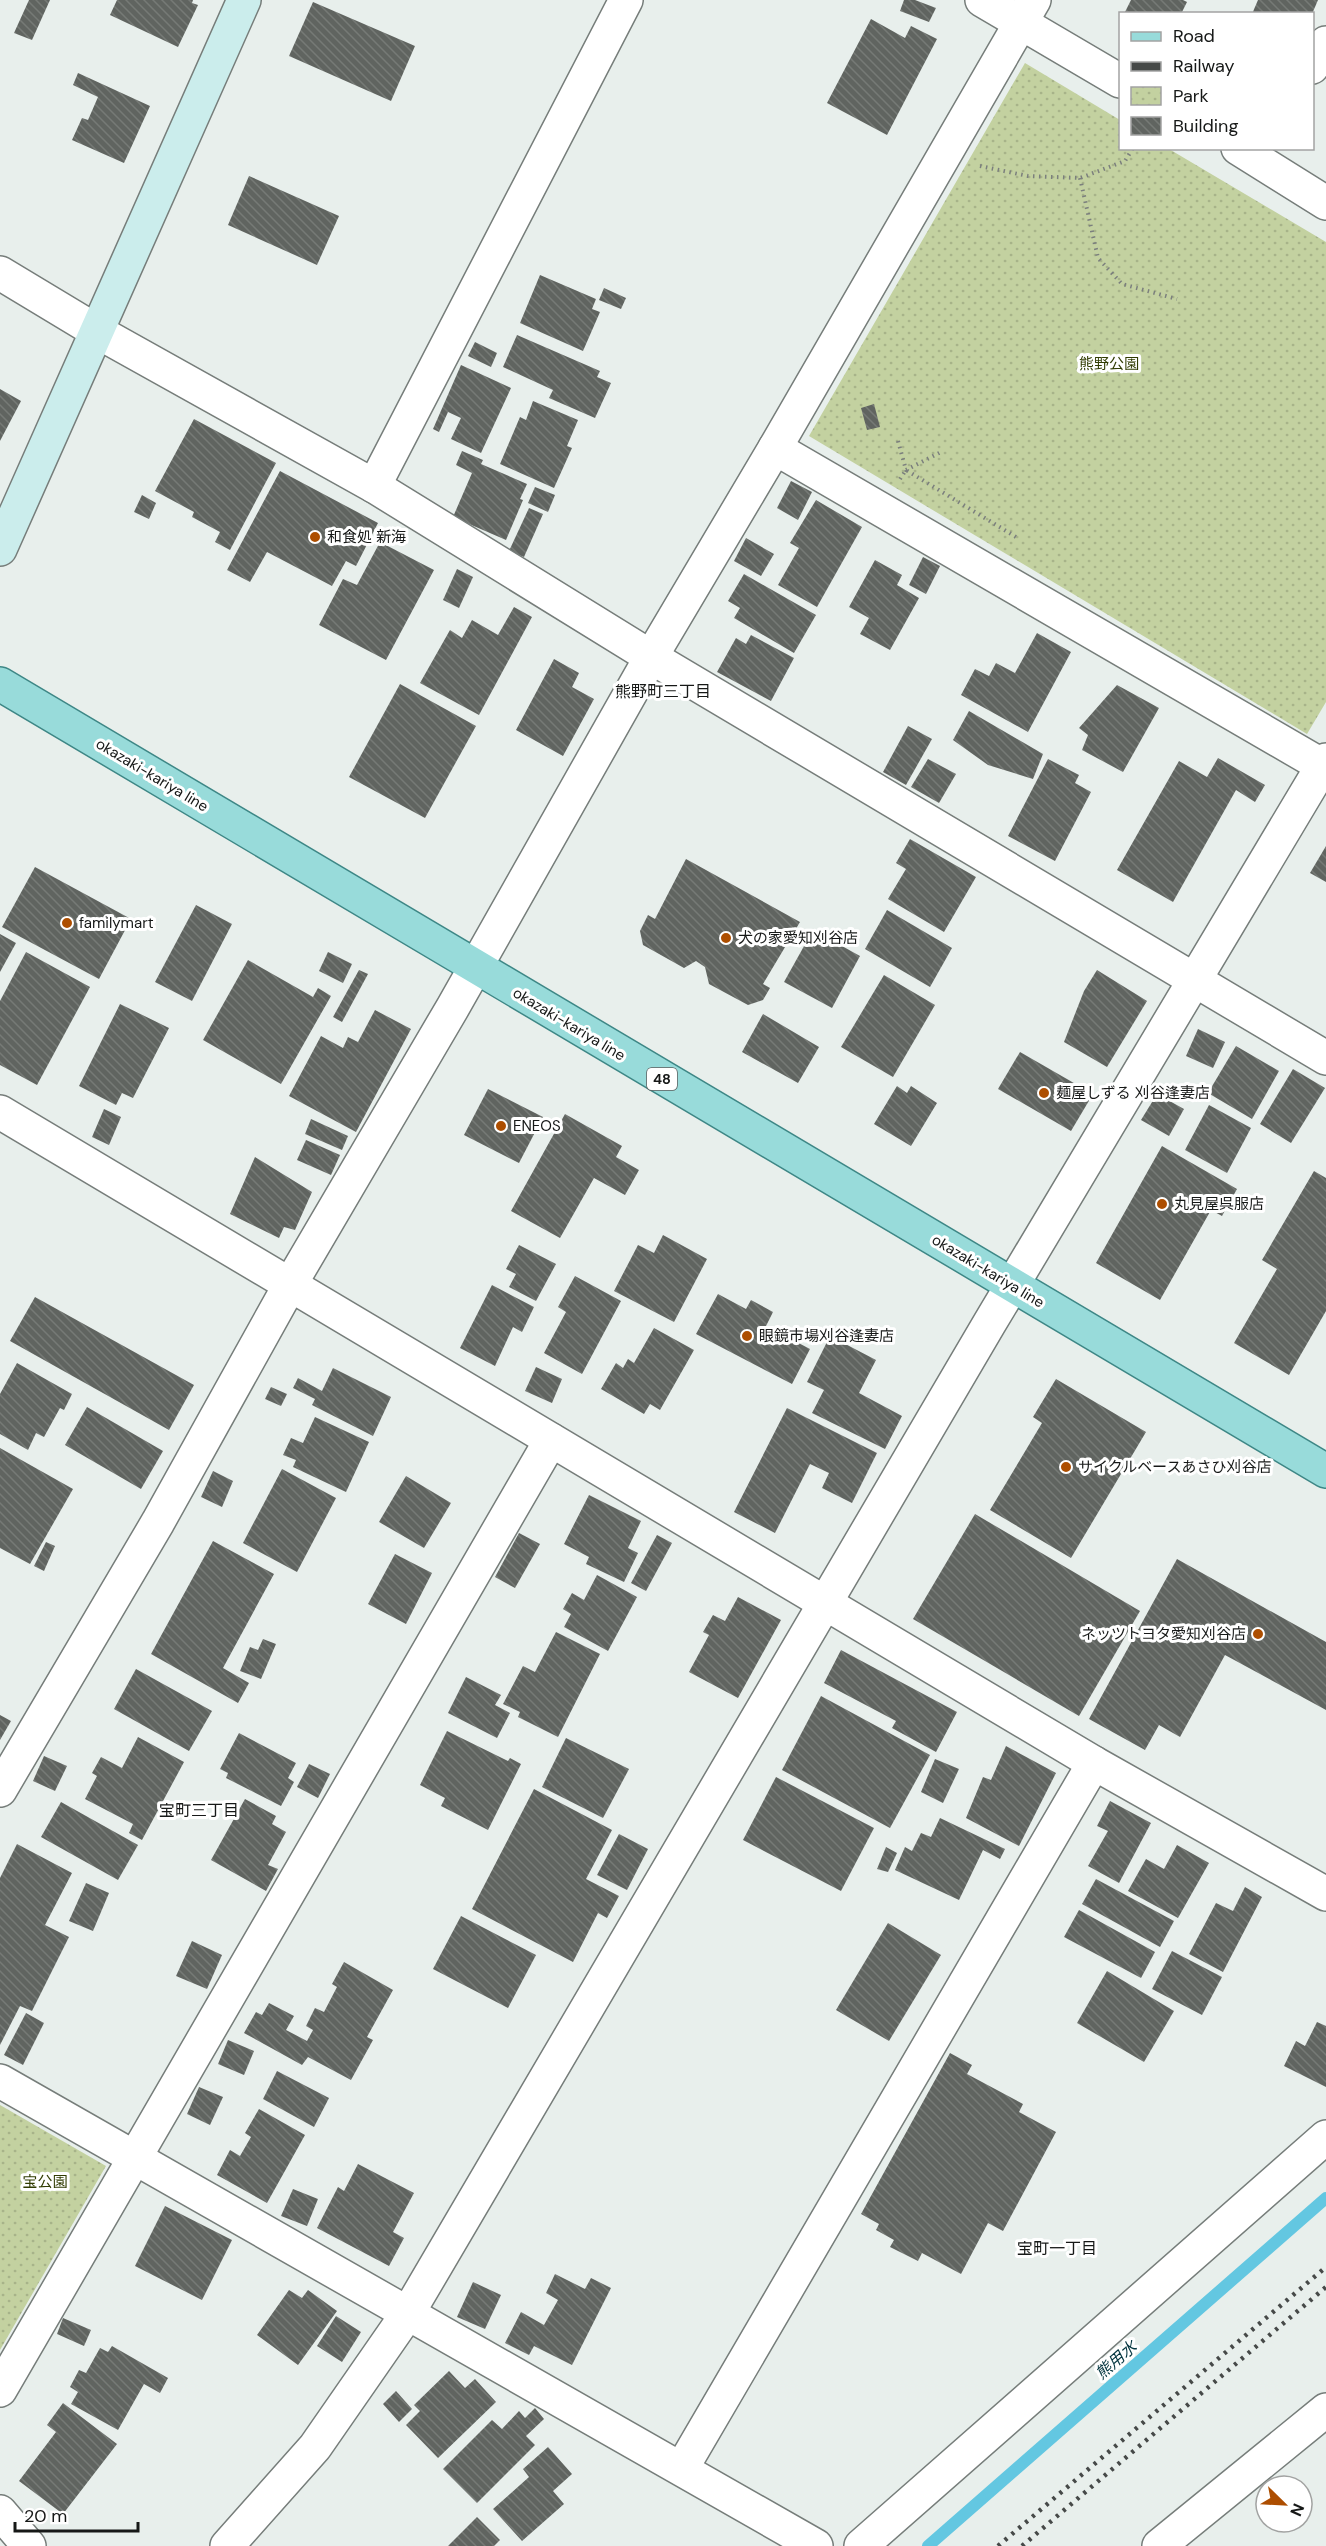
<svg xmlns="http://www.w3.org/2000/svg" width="1326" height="2546" font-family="'DM Sans','Noto Sans JP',sans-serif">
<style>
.park{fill:url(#park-dots)}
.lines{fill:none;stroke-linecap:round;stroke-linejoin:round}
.stream{stroke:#63c7e1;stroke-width:12}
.building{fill:url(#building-back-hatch)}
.street-casing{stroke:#767d7a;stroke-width:36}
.secondary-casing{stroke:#767d7a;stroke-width:36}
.primary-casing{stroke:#3e8786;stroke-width:36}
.path{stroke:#7b7f7d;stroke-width:4;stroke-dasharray:1.5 4.5;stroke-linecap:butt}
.street{stroke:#fff;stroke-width:33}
.secondary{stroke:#cbedec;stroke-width:33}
.primary{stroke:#98dbda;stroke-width:33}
.rail{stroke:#464948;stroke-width:4.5;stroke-dasharray:3 6;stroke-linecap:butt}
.poi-dot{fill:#ad4e00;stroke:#fff;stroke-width:2}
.labels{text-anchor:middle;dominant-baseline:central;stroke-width:6;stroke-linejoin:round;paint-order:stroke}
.shield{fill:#fff;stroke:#5c5d5d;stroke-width:1.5}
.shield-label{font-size:14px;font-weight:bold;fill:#161817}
.park-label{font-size:15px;fill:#313c03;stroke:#fff}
.poi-label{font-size:15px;fill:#161817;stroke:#fff;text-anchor:start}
.street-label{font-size:15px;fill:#161817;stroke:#fff}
.neighbourhood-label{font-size:16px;fill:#161817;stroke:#fff}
.water-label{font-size:16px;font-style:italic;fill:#03353f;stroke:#fff}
</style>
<defs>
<pattern id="park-dots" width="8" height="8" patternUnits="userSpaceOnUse" patternTransform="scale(1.5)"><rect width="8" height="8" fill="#c3d1a0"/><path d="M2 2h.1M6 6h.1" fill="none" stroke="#a7b389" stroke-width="1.8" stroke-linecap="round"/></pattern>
<pattern id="building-back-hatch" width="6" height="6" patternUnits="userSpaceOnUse" patternTransform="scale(1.5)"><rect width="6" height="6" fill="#606460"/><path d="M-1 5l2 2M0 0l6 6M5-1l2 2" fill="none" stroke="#767a76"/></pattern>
</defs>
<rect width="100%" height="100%" fill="#e8efec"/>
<g class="park">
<path d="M1025,63l95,57v28l49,1 157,93v460l-19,32 -498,-298z"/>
<path d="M0,2105l106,61 -106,184z"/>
</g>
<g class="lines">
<path class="stream" d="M928,2546l398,-348"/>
</g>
<g class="building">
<path d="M29,0h21l-18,40 -18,-7z"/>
<path d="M117,0h76l-1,3 6,2 -20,42 -68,-32z"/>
<path d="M904,0h11l21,8 -7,14 -29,-11z"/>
<path d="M1131,0h52l4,2 -6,12h-57z"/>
<path d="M1258,0h60l-6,14h-60z"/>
<path d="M313,2l102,44 -24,55 -102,-45z"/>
<path d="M871,19l34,19 6,-12 26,13 -50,96 -60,-32z"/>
<path d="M78,73l72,33 -26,57 -52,-23 10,-22 6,2 10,-23 -25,-12z"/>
<path d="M249,176l90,40 -22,49 -89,-40z"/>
<path d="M540,275l56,24 -4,10 8,3 -17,39 -63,-28z"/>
<path d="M604,288l22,10 -5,11 -22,-9z"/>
<path d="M517,335l83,36 -3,6 14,6 -16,35 -46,-20 4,-8 -50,-23z"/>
<path d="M475,342l22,11 -6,14 -23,-11z"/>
<path d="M461,365l50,23 -30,65 -30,-14 10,-21 -13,-6 -9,20 -6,-3z"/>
<path d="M0,389l21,12 -21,40z"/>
<path d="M533,401l45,19 -11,26 5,2 -18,40 -54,-24 20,-47 6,3z"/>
<path d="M874,404l6,23 -13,3 -6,-22z"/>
<path d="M194,419l82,44 -46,87 -15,-8 5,-10 -28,-15 2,-5 -39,-21z"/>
<path d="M462,451l21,9 -2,4 46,20 -7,15 3,1 -17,40 -53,-23 19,-44 -16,-8z"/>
<path d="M280,471l98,52 -22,43 -10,-5 -14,25 -65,-34 -17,30 -23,-12z"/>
<path d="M791,481l21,11 -14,28 -21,-12z"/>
<path d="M535,487l20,8 -7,17 -20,-9z"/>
<path d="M142,495l14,8 -7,16 -15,-7z"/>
<path d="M816,500l46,27 -45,80 -39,-22 21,-37 -9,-5z"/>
<path d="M529,508l14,6 -19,43 -15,-6z"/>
<path d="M746,538l28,16 -13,22 -27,-15z"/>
<path d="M380,542l54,28 -48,90 -67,-35 24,-46 14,6z"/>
<path d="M923,557l17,9 -14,28 -17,-9z"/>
<path d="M875,560l27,15 -5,10 22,13 -29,52 -30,-16 9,-16 -20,-11z"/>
<path d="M457,569l16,8 -14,31 -16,-8z"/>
<path d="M744,574l72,41 -22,38 -60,-35 6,-10 -12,-7z"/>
<path d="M514,607l18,10 -53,98 -59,-32 30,-53 12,8 10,-18 26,15z"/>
<path d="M1037,633l34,19 -43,80 -67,-37 14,-26 14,7 7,-13 19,10z"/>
<path d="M751,635l43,23 -23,43 -54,-29 19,-34 10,6z"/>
<path d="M554,659l25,14 -7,14 22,12 -31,57 -47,-26z"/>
<path d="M400,684l76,42 -51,92 -76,-41z"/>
<path d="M1117,685l42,23 -36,64 -41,-22 6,-15 -9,-7z"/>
<path d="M969,711l74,43 -10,25 -45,-14 -35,-25z"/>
<path d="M908,726l24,13 -26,46 -23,-13z"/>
<path d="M1218,758l47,27 -10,17 -19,-12 -63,112 -56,-32 62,-109 28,16z"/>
<path d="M928,759l28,15 -17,29 -28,-16z"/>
<path d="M1048,759l31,16 -4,8 16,9 -36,69 -47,-25z"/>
<path d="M910,839l66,38 -32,55 -56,-33 18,-30 -10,-6z"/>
<path d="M1326,846v36l-16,-9z"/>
<path d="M686,859l114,63 -37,62 7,4 -7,12 -15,5 -39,-21 -4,-17 -9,-6 -12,7 -41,-23 -3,-14 8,-16 7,4z"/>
<path d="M35,867l96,52 -32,60 -97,-52z"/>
<path d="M196,905l36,19 -40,77 -37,-19z"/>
<path d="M887,910l65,38 -22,39 -65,-38z"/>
<path d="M813,930l47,26 -28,52 -48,-26z"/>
<path d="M0,934l16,9 -16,29z"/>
<path d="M26,952l64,35 -53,98 -37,-20v-64z"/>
<path d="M328,952l24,12 -9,19 -24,-12z"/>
<path d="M248,960l65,37 5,-9 13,8 -50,88 -78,-44z"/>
<path d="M359,970l9,4 -26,48 -9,-5z"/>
<path d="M1097,970l50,31 -40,66 -43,-25 20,-51z"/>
<path d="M884,975l51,30 -42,72 -52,-30z"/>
<path d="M120,1004l49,24 -36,70 -11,-5 -6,12 -37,-19z"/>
<path d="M375,1010l36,19 -55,103 -67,-36 32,-60 22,12 5,-11 10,5z"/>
<path d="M763,1014l56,33 -21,36 -56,-31z"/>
<path d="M1198,1029l27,13 -12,26 -27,-12z"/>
<path d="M1236,1046l43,25 -27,48 -44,-26z"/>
<path d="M1020,1052l73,42 -22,37 -73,-42z"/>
<path d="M1293,1069l32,19 -34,55 -31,-19z"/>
<path d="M897,1086l10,7 4,-7 26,17 -26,43 -37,-22z"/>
<path d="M488,1089l55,28 -24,46 -55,-28z"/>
<path d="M1157,1094l27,15 -15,27 -28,-16z"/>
<path d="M1209,1105l42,23 -24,45 -42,-23z"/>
<path d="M104,1109l17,8 -12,28 -17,-8z"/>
<path d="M565,1114l57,32 -6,11 23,13 -14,25 -31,-17 -34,60 -49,-27z"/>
<path d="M311,1119l37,17 -6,14 -37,-16z"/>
<path d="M306,1140l34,15 -9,20 -34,-15z"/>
<path d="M1162,1146l75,43 -15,27 -11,-6 -51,90 -64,-37z"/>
<path d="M255,1157l57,35 -17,38 -11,-3 -5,11 -49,-24z"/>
<path d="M1314,1171l12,7v133l-37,64 -55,-32 43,-74 -15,-9z"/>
<path d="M663,1235l44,24 -33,63 -60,-31 24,-46 16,8z"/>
<path d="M519,1245l37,19 -20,37 -27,-14 7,-13 -10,-5z"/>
<path d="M575,1276l46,25 -39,73 -38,-21 22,-41 -8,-5z"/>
<path d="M492,1285l42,22 -12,25 -9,-5 -18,39 -35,-18z"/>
<path d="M718,1294l28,15 5,-9 22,12 -7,14 44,23 -18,35 -96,-50z"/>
<path d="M35,1297l159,88 -25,45 -159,-89z"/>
<path d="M654,1328l40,22 -34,60 -10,-6 -6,10 -43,-25 15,-26 7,5 5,-9 6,4z"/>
<path d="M830,1336l46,24 -17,33 43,23 -17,33 -73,-36 12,-23 -17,-8z"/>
<path d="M17,1363l55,31 -8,16 -4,-2 -16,29 -8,-4 -8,17 -28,-16v-40z"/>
<path d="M536,1367l26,12 -10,24 -27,-12z"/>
<path d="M333,1368l58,29 -18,39 -61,-31 3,-6 -22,-11 5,-10 24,13z"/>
<path d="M1056,1379l90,53 -75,126 -81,-48 52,-87 -9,-6z"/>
<path d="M271,1387l16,7 -6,12 -16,-7z"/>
<path d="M87,1407l76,44 -22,38 -76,-44z"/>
<path d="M787,1408l90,45 -25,50 -30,-15 7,-15 -19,-9 -35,69 -41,-21z"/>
<path d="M315,1417l54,25 -23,50 -53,-25 3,-7 -13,-5 8,-17 12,5z"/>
<path d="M0,1448l73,41 -43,75 -30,-16z"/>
<path d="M282,1469l54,29 -39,74 -54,-29z"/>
<path d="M213,1471l20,10 -11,26 -21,-10z"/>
<path d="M406,1476l45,27 -27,45 -45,-26z"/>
<path d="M589,1495l52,26 -13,27 10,5 -14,29 -38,-18 3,-7 -25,-13z"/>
<path d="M975,1514l165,97 -61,105 -166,-97z"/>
<path d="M519,1533l21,11 -25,44 -20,-11z"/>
<path d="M657,1535l15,8 -26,48 -15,-8z"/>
<path d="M213,1541l61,33 -51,94 26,15 -11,20 -87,-49z"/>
<path d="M46,1542l9,4 -11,25 -10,-5z"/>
<path d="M395,1554l37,19 -26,51 -38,-20z"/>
<path d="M1177,1559l149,83v68l-101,-55 -45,82 -21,-12 -14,25 -56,-31z"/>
<path d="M597,1575l40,22 -29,54 -44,-24 7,-13 -8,-5 9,-16 12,7z"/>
<path d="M738,1597l43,23 -43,78 -49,-26 20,-37 -6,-3 10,-17 12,6z"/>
<path d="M556,1632l44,22 -42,83 -40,-20 2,-5 -17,-8 20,-38 12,6z"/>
<path d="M263,1639l13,5 -15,35 -21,-8 10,-24 8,3z"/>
<path d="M841,1650l116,62 -21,40 -44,-24 4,-7 -72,-38z"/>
<path d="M136,1669l76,42 -23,40 -75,-42z"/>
<path d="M466,1677l35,18 -6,10 15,8 -13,25 -49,-25z"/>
<path d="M821,1696l109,59 -40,73 -108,-58z"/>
<path d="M0,1715l11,6 -11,19z"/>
<path d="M447,1731l61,30 2,-3 11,6 -33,66 -47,-24 4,-8 -25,-13z"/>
<path d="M239,1733l57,30 -8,15 6,4 -13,24 -55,-28 2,-5 -8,-4z"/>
<path d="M138,1737l46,25 -42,78 -13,-7 4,-9 -48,-25 12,-23 -5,-3 9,-16 21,11z"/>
<path d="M566,1738l63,31 -26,49 -61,-31z"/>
<path d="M1006,1746l50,27 -37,73 -53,-28 17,-41 8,3z"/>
<path d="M44,1756l23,10 -12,25 -22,-10z"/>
<path d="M935,1759l24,10 -16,34 -22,-11z"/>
<path d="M309,1764l21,10 -12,24 -21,-11z"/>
<path d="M776,1777l98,51 -33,63 -98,-51z"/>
<path d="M534,1789l78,41 -26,49 33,17 -12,22 -9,-5 -25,49 -101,-53z"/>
<path d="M245,1799l31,17 -4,8 14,8 -18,33 10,4 -12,22 -55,-31z"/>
<path d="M1110,1801l41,22 -32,60 -31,-17 20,-35 -11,-5z"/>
<path d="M61,1802l77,43 -20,35 -77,-43z"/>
<path d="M940,1818l65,31 -5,10 -17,-9 -24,50 -64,-30 10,-23 7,4 9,-18 10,4z"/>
<path d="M619,1834l29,15 -21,41 -30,-15z"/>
<path d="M17,1844l55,29 -27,52 24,12 -37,74 -12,-5 -20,39v-167z"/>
<path d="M1177,1845l32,18 -31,55 -50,-27 18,-32 18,10z"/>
<path d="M886,1847l11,6 -9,19 -11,-3z"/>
<path d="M1096,1879l78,42 -14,26 -78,-43z"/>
<path d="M86,1883l23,10 -16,38 -24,-10z"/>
<path d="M1245,1887l17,10 -39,75 -34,-18 27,-51 17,8z"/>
<path d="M1079,1910l76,42 -14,26 -77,-41z"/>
<path d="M461,1916l75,39 -28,53 -75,-39z"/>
<path d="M888,1923l53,32 -52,86 -53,-31z"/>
<path d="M192,1941l30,14 -15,34 -31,-13z"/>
<path d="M1172,1951l50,26 -20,38 -50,-26z"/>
<path d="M344,1962l49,28 -26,47 6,3 -22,40 -43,-23 -6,8 -58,-32 12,-21 6,3 7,-12 25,13 -8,14 21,11 6,-11 -7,-4 9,-18 9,4 13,-25 -5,-3z"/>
<path d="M1107,1971l67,40 -30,51 -67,-39z"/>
<path d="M26,2013l18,10 -21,42 -19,-10z"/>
<path d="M1317,2022l9,4v61l-42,-21 12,-25 9,5z"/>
<path d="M228,2040l26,11 -10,24 -26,-11z"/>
<path d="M950,2053l22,12 -5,9 56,30 -4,8 37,20 -53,99 -15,-8 -27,51 -39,-21 -4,8 -28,-14 4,-7 -18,-10 3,-6 -18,-10z"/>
<path d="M277,2071l52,27 -15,29 -51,-28z"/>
<path d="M199,2087l24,10 -13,28 -23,-11z"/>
<path d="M259,2109l46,26 -38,68 -50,-28 13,-25 10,6 11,-19 -6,-4z"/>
<path d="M358,2164l56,29 -21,39 11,6 -15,28 -72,-38 21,-41 6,4z"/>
<path d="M293,2189l25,10 -11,27 -26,-10z"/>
<path d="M165,2206l67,34 -30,60 -67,-34z"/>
<path d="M555,2274l30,15 6,-11 20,10 -39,77 -38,-19 -5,9 -24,-12 16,-31 23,13 14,-25 -12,-7z"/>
<path d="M473,2282l28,13 -16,34 -28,-12z"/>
<path d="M289,2290l13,8 6,-8 29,21 -39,54 -41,-30z"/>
<path d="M336,2316l25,16 -19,30 -25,-16z"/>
<path d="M63,2318l28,12 -7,16 -27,-12z"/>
<path d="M112,2346l56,32 -8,15 -16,-9 -26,46 -47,-26 7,-12 -8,-5 9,-17 7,3 14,-25 8,4z"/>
<path d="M449,2371l16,17 10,-9 21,23 -58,56 -32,-33 14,-14 -6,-6z"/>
<path d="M396,2391l16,18 -13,13 -16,-18z"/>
<path d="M63,2403l54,41 -54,70 -44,-33 37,-49 -9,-7z"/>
<path d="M535,2408l9,11 -18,17 9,9 -58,58 -34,-34 49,-49 10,9 17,-18 6,7z"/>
<path d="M548,2447l24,27 -19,17 11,13 -42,37 -29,-32 36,-32 -6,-8z"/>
<path d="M477,2517l23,23 -6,6h-46z"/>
</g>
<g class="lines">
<g class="street-casing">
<g id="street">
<path d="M982,0l138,81"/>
<path d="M1312,67l14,-24"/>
<path d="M1238,148l88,55"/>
<path d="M0,273l98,59 276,154 277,171 675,401"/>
<path d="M775,448l548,318"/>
<path d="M374,486l252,-486"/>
<path d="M0,1112l1094,651 232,131"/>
<path d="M0,1790l158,-268 133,-239 162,-276 198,-350 124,-209 259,-448"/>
<path d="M0,2081l816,465"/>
<path d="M0,2390l551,-950"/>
<path d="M682,2468l412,-705"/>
<path d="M0,2512l29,34"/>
<path d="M227,2546l88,-99 93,-134 581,-989 337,-564"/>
<path d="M861,2546l465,-409"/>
<path d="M1159,2546l167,-136"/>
</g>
</g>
<g class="secondary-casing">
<path id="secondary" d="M0,549l244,-549"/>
</g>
<g class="primary-casing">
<path id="primary" d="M0,684l1326,787"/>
</g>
<g class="path">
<path d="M980,166l48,10 52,2 45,-17 8,-13"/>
<path d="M1080,178l18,80 24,26 55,15"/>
<path d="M898,441l8,29 37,-19"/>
<path d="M900,479l6,-9 110,67"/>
</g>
<use href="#street" class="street"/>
<use href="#secondary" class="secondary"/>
<use href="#primary" class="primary"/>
<g class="rail">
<path d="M998,2546l328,-279"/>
<path d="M1022,2546l304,-259"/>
</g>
</g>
<g class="poi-dot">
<circle cx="315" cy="537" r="6"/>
<circle cx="67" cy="923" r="6"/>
<circle cx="726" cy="938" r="6"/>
<circle cx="1044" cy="1093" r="6"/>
<circle cx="501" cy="1126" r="6"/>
<circle cx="1162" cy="1204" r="6"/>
<circle cx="747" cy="1336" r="6"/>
<circle cx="1066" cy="1467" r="6"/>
<circle cx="1258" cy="1634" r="6"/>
</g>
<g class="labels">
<rect class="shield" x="647" y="1068" width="30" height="22" rx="4.5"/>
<g class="shield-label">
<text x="662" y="1079">48</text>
</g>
<g class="park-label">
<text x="1109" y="364">熊野公園</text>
<text x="45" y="2182">宝公園</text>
</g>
<g class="poi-label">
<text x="327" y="537">和食処 新海</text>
<text x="79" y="923">familymart</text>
<text x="738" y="938">犬の家愛知刈谷店</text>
<text x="1056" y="1093">麺屋しずる 刈谷逢妻店</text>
<text x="513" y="1126">ENEOS</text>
<text x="1174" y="1204">丸見屋呉服店</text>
<text x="759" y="1336">眼鏡市場刈谷逢妻店</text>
<text x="1078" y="1467">サイクルベースあさひ刈谷店</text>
<text x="1246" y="1634" text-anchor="end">ネッツトヨタ愛知刈谷店</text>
</g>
<g class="street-label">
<text transform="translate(152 775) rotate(31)">okazaki-kariya line</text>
<text transform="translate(569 1024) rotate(31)">okazaki-kariya line</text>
<text transform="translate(988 1271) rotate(31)">okazaki-kariya line</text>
</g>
<g class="neighbourhood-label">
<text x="663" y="691">熊野町三丁目</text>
<text x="199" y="1810">宝町三丁目</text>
<text x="1057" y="2248">宝町一丁目</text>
</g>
<g class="water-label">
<text transform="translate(1116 2360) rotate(-41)">熊用水</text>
</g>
</g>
<rect x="1119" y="12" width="195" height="138" fill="#ffffff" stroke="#a2a3a2" stroke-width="1.5"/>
<rect x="1131" y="32" width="30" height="9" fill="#98dbda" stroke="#a2a3a2" stroke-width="1.5"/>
<text x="1173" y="42" font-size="18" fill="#161817">Road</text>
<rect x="1131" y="62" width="30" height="9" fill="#464948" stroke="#a2a3a2" stroke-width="1.5"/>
<text x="1173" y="72" font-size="18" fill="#161817">Railway</text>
<rect x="1131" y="87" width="30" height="18" fill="url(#park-dots)" stroke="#a2a3a2" stroke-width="1.5"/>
<text x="1173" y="102" font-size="18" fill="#161817">Park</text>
<rect x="1131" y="117" width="30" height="18" fill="url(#building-back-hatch)" stroke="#a2a3a2" stroke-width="1.5"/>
<text x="1173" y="132" font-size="18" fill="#161817">Building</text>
<g transform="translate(1284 2504) rotate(114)"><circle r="28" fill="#ffffff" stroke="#a2a3a2" stroke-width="1.5"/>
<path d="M0-4.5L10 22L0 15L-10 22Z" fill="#ad4e00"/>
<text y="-9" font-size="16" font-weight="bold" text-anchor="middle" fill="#161817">N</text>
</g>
<path d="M15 2522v9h123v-9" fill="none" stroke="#161817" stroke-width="3"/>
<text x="24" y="2522" font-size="18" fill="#161817" stroke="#ffffff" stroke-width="4.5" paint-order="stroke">20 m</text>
</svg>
